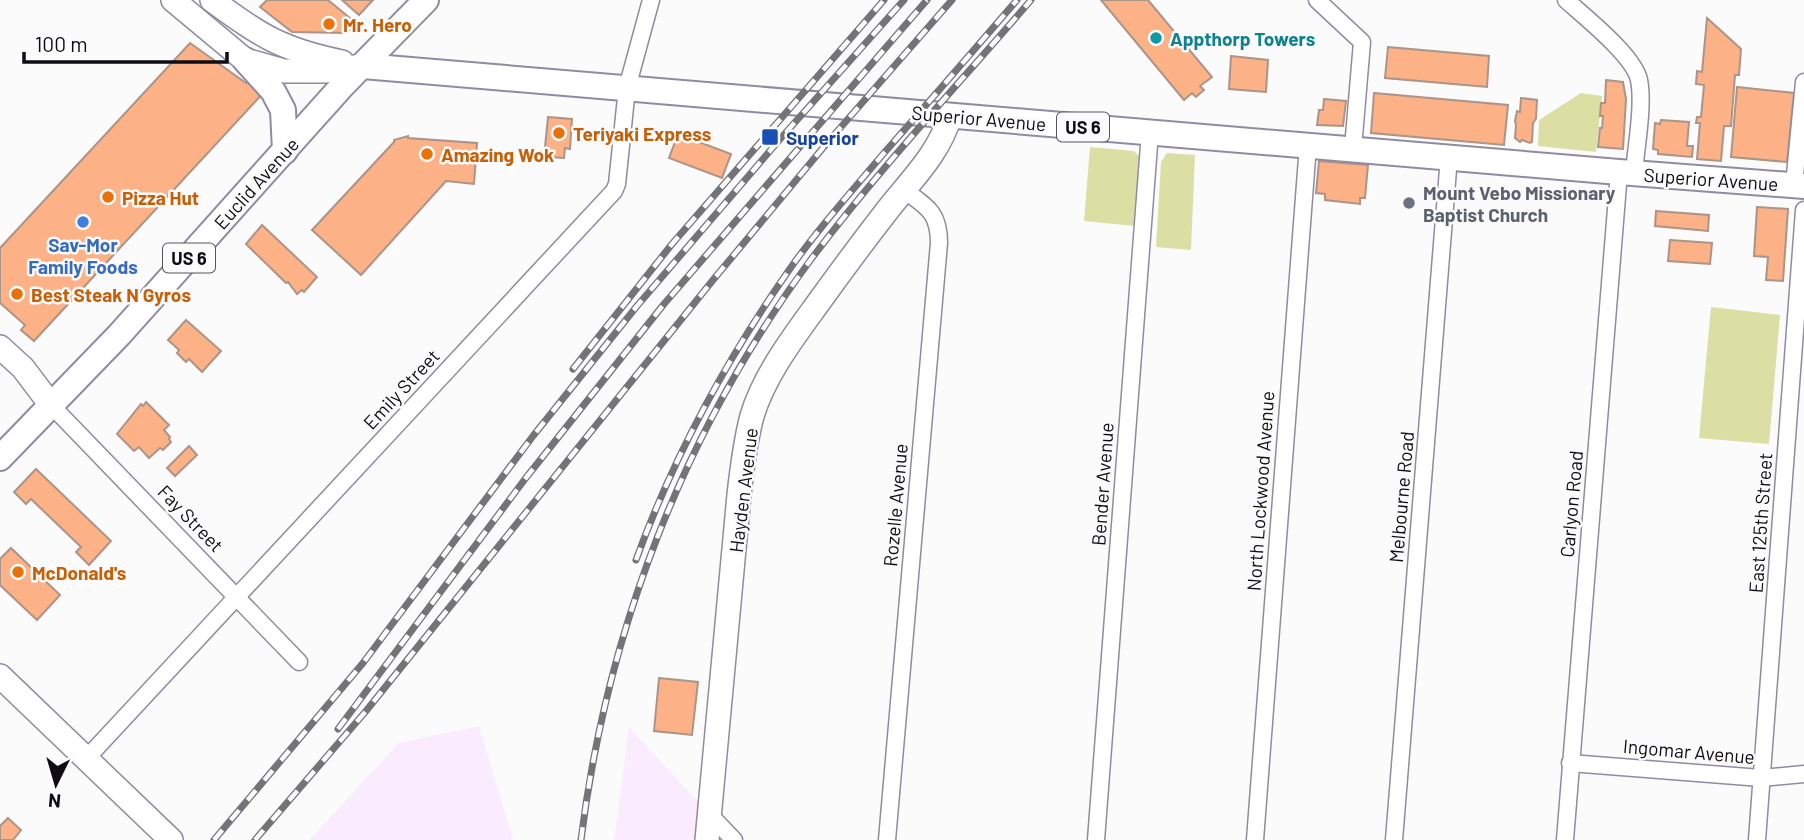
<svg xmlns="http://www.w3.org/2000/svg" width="1804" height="840" font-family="Barlow,sans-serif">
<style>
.industrial{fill:#faebff}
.green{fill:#dbdfa4}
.building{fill:#fcb186;stroke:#ab9488;stroke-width:2}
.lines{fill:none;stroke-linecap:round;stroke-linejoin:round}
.street-casing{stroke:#908ba1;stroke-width:19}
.secondary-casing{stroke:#908ba1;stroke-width:26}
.primary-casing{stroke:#908ba1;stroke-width:28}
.street{stroke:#fff;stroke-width:16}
.secondary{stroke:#fff;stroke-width:23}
.primary{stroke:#fff;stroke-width:24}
.rail-casing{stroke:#747377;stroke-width:7}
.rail{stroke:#fbfbfb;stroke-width:4.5;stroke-dasharray:13;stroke-linecap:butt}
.food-dot{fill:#e8710a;stroke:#fbfbfb;stroke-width:2.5}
.culture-dot{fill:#0f9aa8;stroke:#fbfbfb;stroke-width:2.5}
.transit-dot{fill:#1a4fb4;stroke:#fbfbfb;stroke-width:2.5}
.worship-dot{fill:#6b7280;stroke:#fbfbfb;stroke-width:2.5}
.shop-dot{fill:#3f7fe0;stroke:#fbfbfb;stroke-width:2.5}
.labels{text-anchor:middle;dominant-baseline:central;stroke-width:5;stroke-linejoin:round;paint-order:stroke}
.shield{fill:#fbfbfb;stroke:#565459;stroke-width:2}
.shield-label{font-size:18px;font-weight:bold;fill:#0f0c14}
.food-label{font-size:19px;font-weight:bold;fill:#c56008;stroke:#fbfbfb;text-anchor:start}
.culture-label{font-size:19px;font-weight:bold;fill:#0d838f;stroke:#fbfbfb;text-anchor:start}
.street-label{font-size:19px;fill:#0f0c14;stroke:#fbfbfb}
.transit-label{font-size:19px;font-weight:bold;fill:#164399;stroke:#fbfbfb;text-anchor:start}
.worship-label{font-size:19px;font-weight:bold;fill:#5b616d;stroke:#fbfbfb;text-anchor:start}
.shop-label{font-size:19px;font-weight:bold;fill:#366cbe;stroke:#fbfbfb}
</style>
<rect width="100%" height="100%" fill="#fbfbfb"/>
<g class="industrial">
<path d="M479,726l34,114h-204l90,-97z"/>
<path d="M629,727l81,88 -3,25h-93z"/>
</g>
<g class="green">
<path d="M1581,93l21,3 -6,56 -58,-6 1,-26z"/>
<path d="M1090,147l44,4 7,7 -6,68 -51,-5z"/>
<path d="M1167,153l28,2 -4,95 -35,-3 5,-85z"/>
<path d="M1711,307l69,8 -11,129 -70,-6z"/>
</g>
<g class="building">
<path d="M267,0h61l28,23 -10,10 -54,-1 -32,-25z"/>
<path d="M342,0h31l-14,15z"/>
<path d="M1101,0h47l64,77 -12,9 4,4 -8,7 -4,-4 -8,7z"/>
<path d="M1707,18l34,31 -2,26h-4l-4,51h-7l-3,35 -24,-2 3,-36h-4l1,-6h4l3,-32 -8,-1 1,-13 5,1z"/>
<path d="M190,43l56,40 5,-5 15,12 -232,251 -13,-11 4,-5 -25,-22v-55z"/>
<path d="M1388,47l101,9 -2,31 -102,-9z"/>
<path d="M1231,56l37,4 -2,32 -37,-3z"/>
<path d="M1606,80l17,2 3,17 -3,50 -25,-2 2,-19h2l1,-12h-3l1,-13h4z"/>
<path d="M1737,87l57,6 -7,69 -56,-5z"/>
<path d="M1374,93l134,12 -4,40 -133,-12z"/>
<path d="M1521,98l16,2 -1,19 -3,4 -1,19 -2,1 -8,-3 -2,2 -5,-4 1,-13 -1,-4 2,-10 3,1z"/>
<path d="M1324,99l22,2 -3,25 -26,-1 2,-15h4z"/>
<path d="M548,117l24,2 -2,30 -5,-1 -1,10 -17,-1 1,-10h-3z"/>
<path d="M1661,120l28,2 -2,24h6l-1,11 -34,-3v-4l-5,-1 2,-26 5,1z"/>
<path d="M678,134l53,20 -9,24 -53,-20z"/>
<path d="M408,136v2l69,5 -3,41 -28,-3 -85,94 -49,-45 82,-88v-2z"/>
<path d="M1319,161l49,4 -3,33h-5v6l-35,-4v-6l-9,-1z"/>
<path d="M1757,207l31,2 -5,72 -17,-1 2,-23 -14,-1z"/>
<path d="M1656,211l53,4 -1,16 -53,-5z"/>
<path d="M262,225l55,52 -13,15 -2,-2 -5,4 -9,-12 -2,1 -40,-39z"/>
<path d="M1670,240l42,3 -2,21 -42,-3z"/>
<path d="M186,320l35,31 -19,21 -13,-13 -3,3 -9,-9 2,-3 -11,-10z"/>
<path d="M146,402l23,23 -5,5 6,7 -1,2 2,3 -8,8 -3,-2 -11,10 -10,-11 -5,4 -17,-17 24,-30 2,2z"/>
<path d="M189,446l8,9 -22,21 -8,-8z"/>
<path d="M36,469l75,72 -22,24 -13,-13 5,-5 -50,-48 -5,5 -12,-12z"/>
<path d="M11,548l49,47 -23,25 -37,-35v-26z"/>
<path d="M659,678l39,4 -6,53 -38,-4z"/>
<path d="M8,818l13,12 -8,10h-13v-14z"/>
</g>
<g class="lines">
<g class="street-casing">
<g id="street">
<path d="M1317,0l45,42 -9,106"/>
<path d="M1566,0c19,17 68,56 73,80 5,25 -3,67 -5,93"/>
<path d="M1794,185l10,-103"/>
<path d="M51,405l248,257"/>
<path d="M86,759l528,-568 3,-7 10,-96 24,-88"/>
<path d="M1570,763l191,15 43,-4"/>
<path d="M710,815l24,25"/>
<path d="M887,840l52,-597c0,-31 -12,-36 -35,-53"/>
<path d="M1096,840l54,-708"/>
<path d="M1255,840l53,-695"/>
<path d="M1394,840l55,-683"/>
<path d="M1565,840l54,-668"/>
<path d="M1757,840l47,-630"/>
</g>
</g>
<g class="secondary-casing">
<g id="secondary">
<path d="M173,0l72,60 39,11h40l39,-5"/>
<path d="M212,0c48,36 71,50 130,62"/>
<path d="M0,347l23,21 28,37"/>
<path d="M0,676l171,164"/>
<path d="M707,840l32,-345c3,-27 6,-53 13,-79 12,-40 40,-77 64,-110 23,-32 46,-63 70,-94 24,-31 53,-58 64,-96"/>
</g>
</g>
<g class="primary-casing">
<g id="primary">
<path d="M245,60l28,31 10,19 2,41"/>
<path d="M363,66l1256,106 185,14"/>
<path d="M0,458l119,-123 224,-250 83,-85"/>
</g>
</g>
<use href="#street" class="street"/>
<use href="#secondary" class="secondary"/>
<use href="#primary" class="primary"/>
<g class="rail-casing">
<g id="rail">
<path d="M573,369l99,-125 212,-244"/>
<path d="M636,560c37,-102 89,-198 151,-287 29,-42 64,-81 97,-120 45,-51 89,-102 133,-153"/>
<path d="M338,729l187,-250 139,-175 263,-304"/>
<path d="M214,840l149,-177 170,-227 104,-130 144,-168 123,-138"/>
<path d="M255,840l111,-129 347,-431 114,-137 125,-143"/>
<path d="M581,840c26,-211 104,-411 231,-582 68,-90 146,-173 219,-258"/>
</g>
</g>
<use href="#rail" class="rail"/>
</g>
<g class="food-dot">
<circle cx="329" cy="24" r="7"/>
<circle cx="559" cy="133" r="7"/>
<circle cx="427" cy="154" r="7"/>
<circle cx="108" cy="197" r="7"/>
<circle cx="17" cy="294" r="7"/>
<circle cx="18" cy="572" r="7"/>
</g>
<circle class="culture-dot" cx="1156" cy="38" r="7"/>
<rect class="transit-dot" x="761" y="128" width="18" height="18" rx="3.5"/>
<circle class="worship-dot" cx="1409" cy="203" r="7"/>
<circle class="shop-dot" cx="83" cy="222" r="7"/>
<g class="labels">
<g class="shield">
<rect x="1057" y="112.5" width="52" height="29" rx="5"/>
<rect x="163" y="243.5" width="52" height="29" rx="5"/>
</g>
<g class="shield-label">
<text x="1083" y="127">US 6</text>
<text x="189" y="258">US 6</text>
</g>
<g class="food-label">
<text x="343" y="24">Mr. Hero</text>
<text x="573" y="133">Teriyaki Express</text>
<text x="441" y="154">Amazing Wok</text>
<text x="122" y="197">Pizza Hut</text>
<text x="31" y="294">Best Steak N Gyros</text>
<text x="32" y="572">McDonald's</text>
</g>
<g class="culture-label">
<text x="1170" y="38">Appthorp Towers</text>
</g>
<g class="street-label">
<text transform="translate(979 118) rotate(5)">Superior Avenue</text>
<text transform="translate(1711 179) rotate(4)">Superior Avenue</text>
<text transform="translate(256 183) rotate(-48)">Euclid Avenue</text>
<text transform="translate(401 389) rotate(-47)">Emily Street</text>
<text transform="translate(1102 484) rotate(-86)">Bender Avenue</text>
<text transform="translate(743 490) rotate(-83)">Hayden Avenue</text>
<text transform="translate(1260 491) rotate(-86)">North Lockwood Avenue</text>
<text transform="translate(1401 497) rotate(-85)">Melbourne Road</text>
<text transform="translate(1571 504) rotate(-85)">Carlyon Road</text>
<text transform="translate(895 505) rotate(-85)">Rozelle Avenue</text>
<text transform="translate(191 518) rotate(46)">Fay Street</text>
<text transform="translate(1760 523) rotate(-86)">East 125th Street</text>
<text transform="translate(1689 751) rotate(5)">Ingomar Avenue</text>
</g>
<g class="transit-label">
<text x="786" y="137">Superior</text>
</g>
<g class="worship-label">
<text x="1423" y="192">Mount Vebo Missionary<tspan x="1423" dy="22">Baptist Church</tspan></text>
</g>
<g class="shop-label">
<text x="83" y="244">Sav-Mor<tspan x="83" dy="22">Family Foods</tspan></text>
</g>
</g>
<g transform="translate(56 784) rotate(185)" stroke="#fbfbfb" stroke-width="5" paint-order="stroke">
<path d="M0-5L12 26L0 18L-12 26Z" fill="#0f0c14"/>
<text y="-10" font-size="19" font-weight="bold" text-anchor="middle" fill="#0f0c14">N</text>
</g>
<path d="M24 52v10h203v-10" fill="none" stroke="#0f0c14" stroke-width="3.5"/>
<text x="35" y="52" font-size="21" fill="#0f0c14" stroke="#fbfbfb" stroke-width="5" paint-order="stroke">100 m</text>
</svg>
